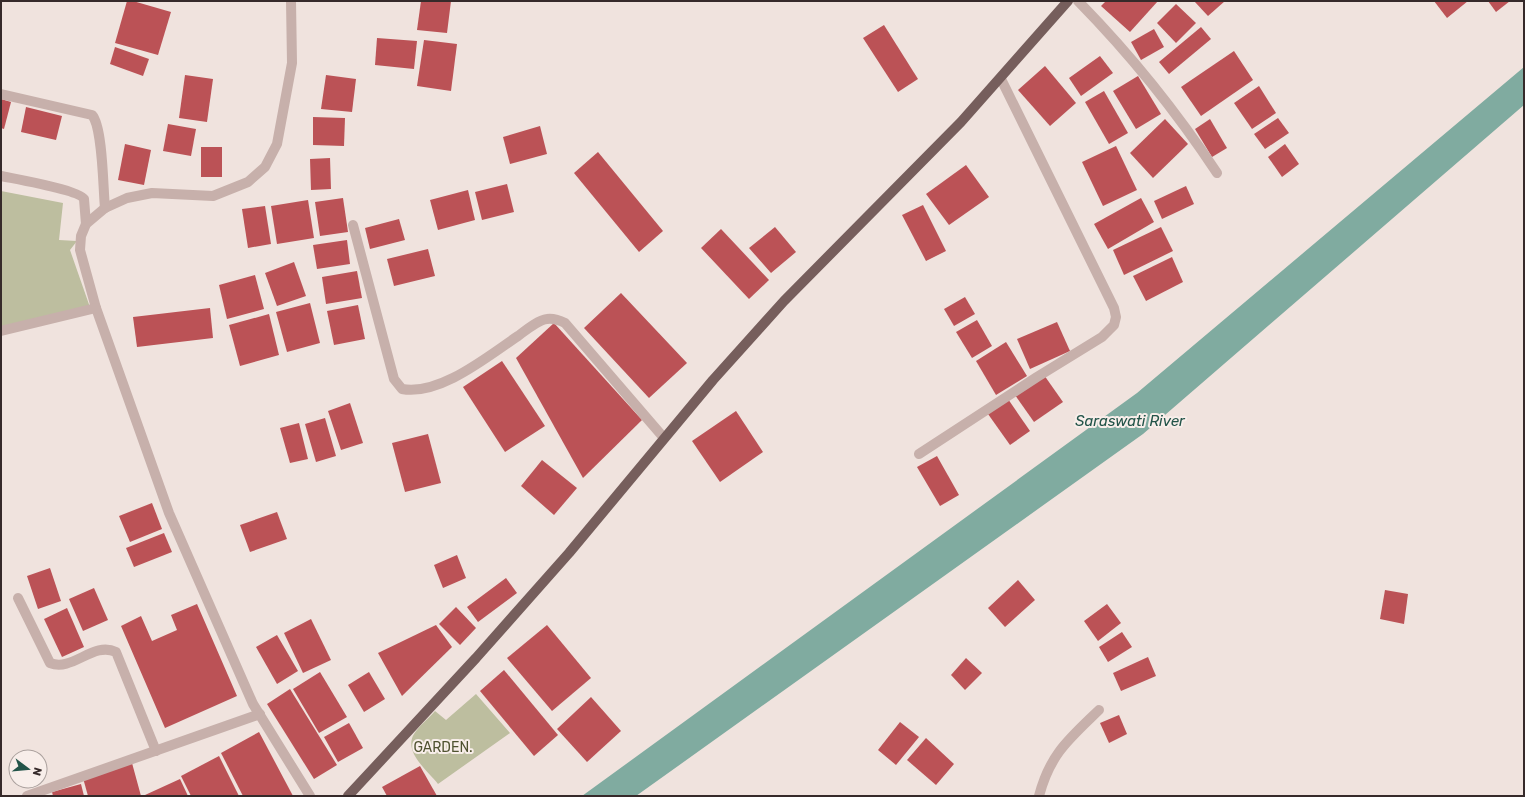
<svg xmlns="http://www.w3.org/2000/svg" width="1525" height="797" font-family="Rubik,sans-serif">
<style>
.green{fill:#bdbe9f}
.water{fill:#80aba0}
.building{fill:#bb5256}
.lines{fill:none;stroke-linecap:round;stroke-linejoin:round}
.street{stroke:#c7b0ab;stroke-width:10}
.primary{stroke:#765e5c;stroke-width:10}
.labels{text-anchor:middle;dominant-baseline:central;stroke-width:4;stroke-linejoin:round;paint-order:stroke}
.park-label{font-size:14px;fill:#4f5230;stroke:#f8eeea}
.water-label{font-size:15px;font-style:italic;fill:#235449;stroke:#f8eeea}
</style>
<rect width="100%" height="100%" fill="#f0e3de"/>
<g class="green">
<path d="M1,191l62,12 -4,37 18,1 -7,9 22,63 -91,22z"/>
<path d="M476,694l34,39 -72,51c-10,-13 -35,-32 -24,-50 5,-8 15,-16 21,-23l11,9z"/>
</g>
<path class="water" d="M1524,67v38l-381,329 -507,362h-54l555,-403z"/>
<g class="building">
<path d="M127,1h6l38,11 -13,43 -43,-12z"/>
<path d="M421,1h30l-4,32 -30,-3z"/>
<path d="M1106,1h52l-28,31 -29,-26z"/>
<path d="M1194,1h31l-17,15z"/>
<path d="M1434,1h34l-21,17z"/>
<path d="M1488,1h22l-14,11z"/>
<path d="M1176,4l20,19 -20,20 -19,-20z"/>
<path d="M884,25l34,54 -20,13 -35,-54z"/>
<path d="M1201,27l10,12 -42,35 -10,-12z"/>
<path d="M1154,29l10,18 -23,13 -10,-18z"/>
<path d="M377,38l40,3 -3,28 -39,-4z"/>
<path d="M424,40l33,4 -6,47 -34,-5z"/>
<path d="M115,47l34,12 -6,17 -33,-12z"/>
<path d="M1234,51l19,29 -52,36 -20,-29z"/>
<path d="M1100,56l13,17 -32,23 -12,-18z"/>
<path d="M1045,66l31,37 -26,23 -32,-36z"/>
<path d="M185,75l28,4 -6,43 -28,-4z"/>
<path d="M326,75l30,4 -4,33 -31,-3z"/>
<path d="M1138,76l23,38 -25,15 -23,-38z"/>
<path d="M1259,86l17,27 -24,16 -18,-26z"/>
<path d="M1104,91l24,42 -19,11 -24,-42z"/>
<path d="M1,99l10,3 -7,27 -3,-1z"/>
<path d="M26,107l36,9 -6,24 -35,-8z"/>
<path d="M313,117l32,1 -1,28 -31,-1z"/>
<path d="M1278,118l11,15 -24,16 -11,-15z"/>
<path d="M1165,119l23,25 -35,34 -23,-25z"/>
<path d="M1210,119l17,29 -15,9 -17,-28z"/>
<path d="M168,124l28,5 -5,27 -28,-5z"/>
<path d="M540,126l7,28 -37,10 -7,-27z"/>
<path d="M125,144l26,6 -7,35 -26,-5z"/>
<path d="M1285,144l14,20 -17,13 -14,-20z"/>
<path d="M1116,146l21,44 -34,16 -21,-44z"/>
<rect x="201" y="147" width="21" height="30"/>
<path d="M598,152l65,79 -24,21 -65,-79z"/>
<path d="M330,158l1,31 -20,1 -1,-31z"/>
<path d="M966,165l23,32 -40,28 -23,-31z"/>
<path d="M507,184l7,28 -32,8 -7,-28z"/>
<path d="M1186,186l8,18 -32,15 -8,-18z"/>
<path d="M468,190l7,30 -37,10 -8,-30z"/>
<path d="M343,198l5,34 -28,4 -5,-34z"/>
<path d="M1141,198l13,24 -46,27 -14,-25z"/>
<path d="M308,200l6,38 -37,6 -6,-38z"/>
<path d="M923,205l23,46 -20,10 -24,-46z"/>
<path d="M265,206l6,38 -23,4 -6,-39z"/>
<path d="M399,219l6,21 -35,9 -5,-21z"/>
<path d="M775,227l21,25 -25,21 -22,-25z"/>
<path d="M1161,227l12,24 -49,24 -11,-25z"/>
<path d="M721,229l48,51 -20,19 -48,-51z"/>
<path d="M347,240l3,24 -33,5 -4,-24z"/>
<path d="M428,249l7,27 -41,10 -7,-27z"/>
<path d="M1172,257l11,25 -37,19 -13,-25z"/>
<path d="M294,262l12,34 -29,10 -12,-33z"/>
<path d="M357,271l5,27 -36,6 -4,-27z"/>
<path d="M255,275l9,34 -37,10 -8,-34z"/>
<path d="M621,293l66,70 -38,35 -65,-70z"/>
<path d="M965,297l10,17 -21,12 -10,-17z"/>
<path d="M310,303l10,40 -33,9 -11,-40z"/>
<path d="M358,305l7,34 -31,6 -7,-34z"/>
<path d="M210,308l3,30 -76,9 -4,-30z"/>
<path d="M269,314l10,41 -39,11 -11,-41z"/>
<path d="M977,320l15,26 -20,12 -16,-26z"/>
<path d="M1057,322l13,29 -40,18 -13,-30z"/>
<path d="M554,323l88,97 -59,58 -67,-120z"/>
<path d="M1006,342l21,34 -31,19 -20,-34z"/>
<path d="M502,361l43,65 -40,26 -42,-65z"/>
<path d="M1044,375l19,27 -29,20 -19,-27z"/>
<path d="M1008,399l22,32 -20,14 -22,-31z"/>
<path d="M350,403l13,40 -22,7 -13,-39z"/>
<path d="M736,411l27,41 -43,30 -28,-41z"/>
<path d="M325,418l11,38 -20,6 -11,-38z"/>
<path d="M299,423l9,36 -18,4 -10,-35z"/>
<path d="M428,434l13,49 -36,9 -13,-49z"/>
<path d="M937,456l22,39 -19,11 -23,-39z"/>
<path d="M542,460l35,28 -23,27 -33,-29z"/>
<path d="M152,503l10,26 -32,13 -11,-26z"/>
<path d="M277,512l10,27 -37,13 -10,-27z"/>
<path d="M164,533l8,19 -38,15 -8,-19z"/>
<path d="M457,555l9,23 -23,10 -9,-23z"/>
<path d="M50,568l11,33 -23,8 -11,-33z"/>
<path d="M506,578l11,15 -39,29 -11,-15z"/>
<path d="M1018,580l17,20 -30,27 -17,-19z"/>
<path d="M94,588l14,32 -25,11 -14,-32z"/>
<path d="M1385,590l23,4 -4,30 -24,-5z"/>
<path d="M197,604l40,92 -72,32 -44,-102 20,-10 11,25 25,-11 -6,-15z"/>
<path d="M1107,604l14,19 -23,18 -14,-20z"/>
<path d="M456,607l20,21 -16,17 -21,-21z"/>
<path d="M67,608l17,39 -22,10 -18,-38z"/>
<path d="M311,619l20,41 -28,13 -19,-40z"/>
<path d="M436,625l16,22 -50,49 -24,-43z"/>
<path d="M547,625l44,53 -39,33 -45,-53z"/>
<path d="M1122,632l10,15 -24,15 -9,-15z"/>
<path d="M277,635l21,36 -21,13 -21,-37z"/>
<path d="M1148,657l8,19 -35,15 -8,-18z"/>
<path d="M966,658l16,15 -17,17 -14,-15z"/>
<path d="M504,670l54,65 -24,21 -54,-65z"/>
<path d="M320,672l27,45 -28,16 -26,-44z"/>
<path d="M369,672l16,27 -21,13 -16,-27z"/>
<path d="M290,689l47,76 -23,14 -47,-75z"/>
<path d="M591,697l30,34 -34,31 -30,-33z"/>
<path d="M1119,715l8,19 -18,9 -9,-20z"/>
<path d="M900,722l19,15 -23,28 -18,-15z"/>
<path d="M349,723l14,25 -25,14 -14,-25z"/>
<path d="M259,732l34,64h-50l-22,-43z"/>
<path d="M926,738l28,26 -18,21 -29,-25z"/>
<path d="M219,756l20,40h-48l-10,-20z"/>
<path d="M132,763l9,33h-53l-5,-18z"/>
<path d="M420,766l17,30h-50l-5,-9z"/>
<path d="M180,779l8,17h-42l-1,-1z"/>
<path d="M81,784l3,12h-31l-1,-4z"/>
</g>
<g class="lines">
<g class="street">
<path d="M291,1l1,62 -15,81 -12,23 -17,15 -35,14 -61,-3 -25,5 -22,10 -19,16 -5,12 -1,14 16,58 73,205 84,191 57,92"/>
<path d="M1078,1c52,53 98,110 139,172"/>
<path d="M1,94l91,21c11,12 11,74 13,93"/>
<path d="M1,176c14,3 78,14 83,23l2,25"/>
<path d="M353,225l41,154 8,10c38,7 86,-33 116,-53 8,-6 20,-16 29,-17 7,-1 12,1 18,4l99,115"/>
<path d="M1,331l95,-23"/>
<path d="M919,454l118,-77 65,-40 12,-12 2,-8 -2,-9 -113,-229"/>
<path d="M18,598l32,65c23,9 43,-22 66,-11l40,99"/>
<path d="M27,796l233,-82"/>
<path d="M1039,796c11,-42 30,-57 60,-86"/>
</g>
<path class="primary" d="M348,796l128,-138 93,-105 144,-173 71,-79 177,-179 107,-121"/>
</g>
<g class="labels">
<g class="park-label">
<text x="443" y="747">GARDEN.</text>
</g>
<g class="water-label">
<text x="1130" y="421">Saraswati River</text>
</g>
</g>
<rect width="1525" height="797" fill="none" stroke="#362a2a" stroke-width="4"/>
<g transform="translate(28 769) rotate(106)"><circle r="19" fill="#f8eeea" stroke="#aaa09d"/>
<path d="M0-3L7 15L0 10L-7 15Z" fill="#235449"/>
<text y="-6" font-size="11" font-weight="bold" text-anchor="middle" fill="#362a2a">N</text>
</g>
</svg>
